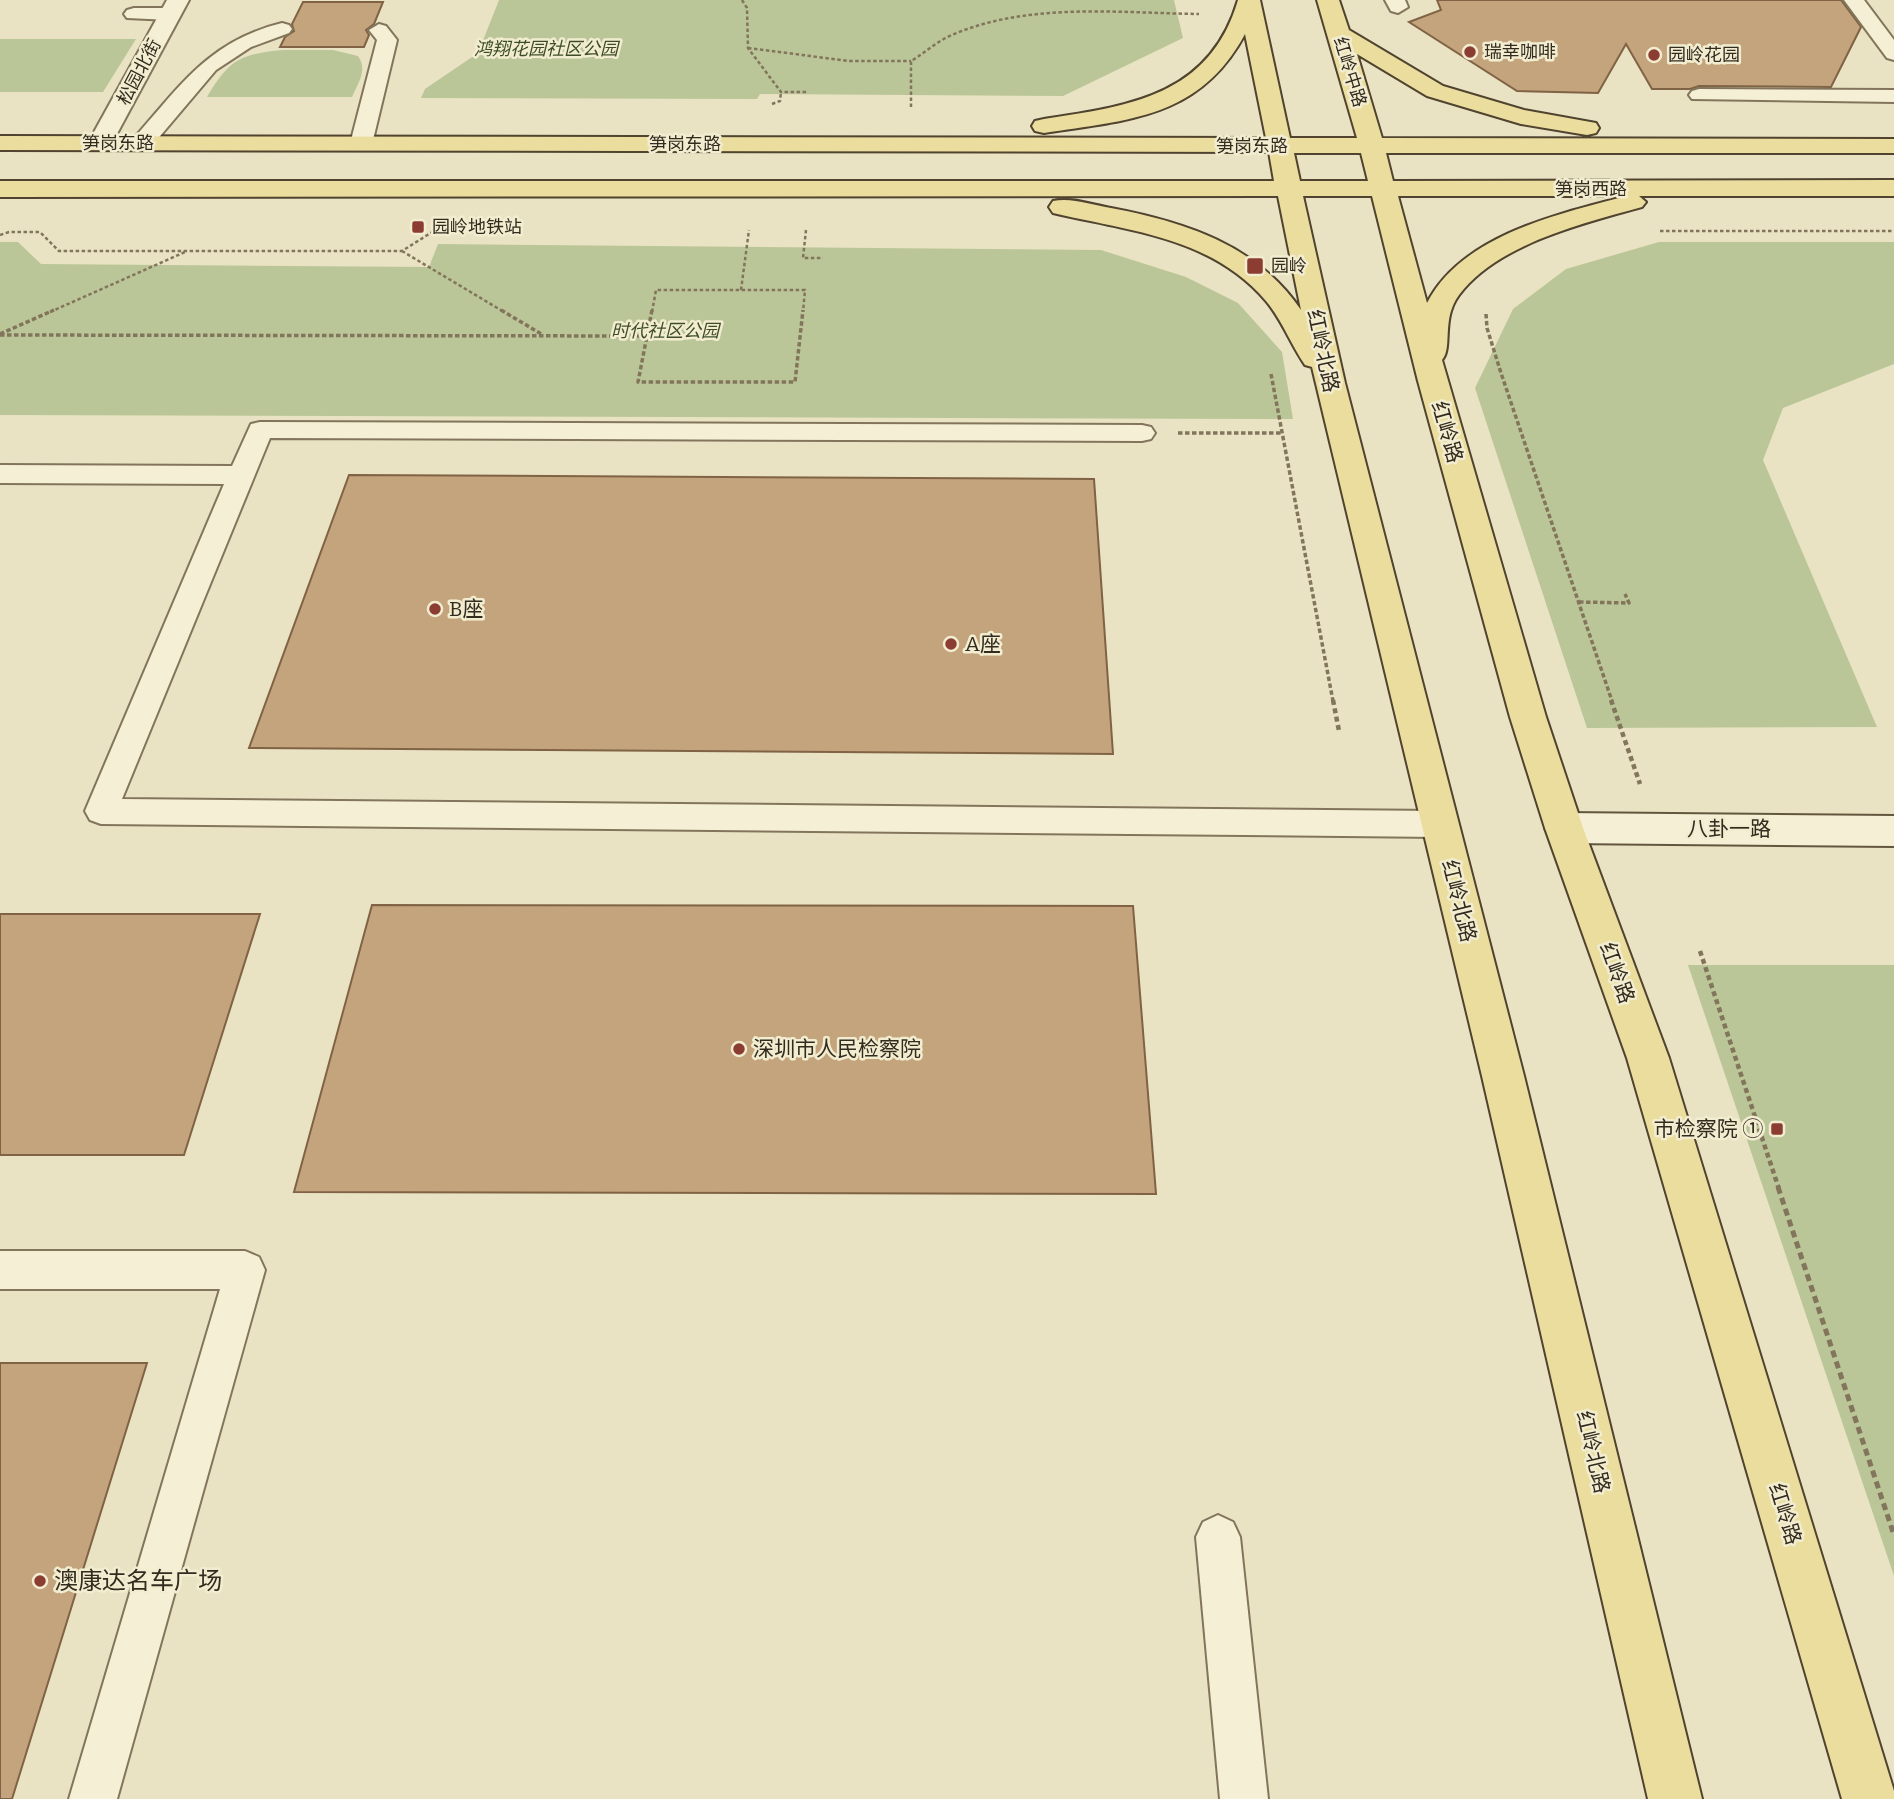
<svg xmlns="http://www.w3.org/2000/svg" width="1894" height="1799" font-family="Bitter,'Noto Sans SC',serif">
<style>
.green{fill:#bac698}
.building{fill:#c4a47c;stroke:#7f6344;stroke-width:2}
.lines{fill:none;stroke-linecap:round;stroke-linejoin:round}
.lane-casing{stroke:#82755b;stroke-width:4}
.street-casing{stroke:#82755b;stroke-width:4}
.secondary-casing{stroke:#63563f;stroke-width:4}
.primary-casing{stroke:#50432f;stroke-width:4}
.path-far3{stroke:#82755b;stroke-width:2.5;stroke-dasharray:3.5 2.5;stroke-linecap:butt}
.path-far2{stroke:#82755b;stroke-width:3.5;stroke-dasharray:4.5 2.5;stroke-linecap:butt}
.path-far1{stroke:#82755b;stroke-width:4.5;stroke-dasharray:5 3.5;stroke-linecap:butt}
.path{stroke:#82755b;stroke-width:5;stroke-dasharray:7 4.5;stroke-linecap:butt}
.lane{fill:#f5f0d5;fill-rule:evenodd}
.street{fill:#f5f0d5;fill-rule:evenodd}
.secondary{fill:#f5f0d5;fill-rule:evenodd}
.primary{fill:#eadd9d;fill-rule:evenodd}
.poi-dot{fill:#8b3d31;stroke:#f2edd1;stroke-width:2.5}
.labels{text-anchor:middle;dominant-baseline:central;stroke-width:5;stroke-linejoin:round;paint-order:stroke}
.far-park-label{font-size:18px;font-style:italic;fill:#3e4d27;stroke:#f2edd1}
.far-poi-label{font-size:18px;fill:#332b1e;stroke:#f2edd1;text-anchor:start}
.far-street-label{font-size:18px;fill:#332b1e;stroke:#f2edd1}
.street-label{font-size:21px;fill:#332b1e;stroke:#f2edd1}
.poi-label{font-size:21px;fill:#332b1e;stroke:#f2edd1;text-anchor:start}
.near-poi-label{font-size:24px;fill:#332b1e;stroke:#f2edd1;text-anchor:start}
</style>
<rect width="100%" height="100%" fill="#e9e3c3"/>
<g class="green">
<path d="M499,0h675l9,38 -120,58 -303,-2 -3,5 -336,-1 4,-9 53,-36z"/>
<path d="M0,39h136l-33,53h-103z"/>
<path d="M283,50h50l25,6c10,14 0,27 -6,41h-145c22,-37 33,-43 76,-47z"/>
<path d="M0,242h18l23,22 388,3 9,-23 663,6 85,27 52,26 44,49 11,67 -1293,-4z"/>
<path d="M1659,242h235v122l-111,44 -20,52 114,267 -290,1 -112,-340 38,-79 53,-40z"/>
<path d="M1688,965h206v611z"/>
</g>
<g class="building">
<path d="M1437,0h404l20,27 -30,60 -132,-1 -9,3h-38l-26,-45 -28,49 -81,-2 -108,-69 32,-12z"/>
<path d="M303,2h80l-9,22 -8,6 3,5 -5,12h-84l5,-10 9,-6 -2,-7z"/>
<path d="M349,475l745,4 19,275 -864,-6z"/>
<path d="M372,905l761,1 23,288 -862,-2z"/>
<path d="M0,914h260l-76,241h-184z"/>
<path d="M0,1363h147l-135,436h-12z"/>
</g>
<g class="lines">
<g class="lane-casing">
<g id="lane">
<path d="M1385,0h20l3,7 -10,6 -7,-2z"/>
<path d="M1844,0h20l30,40v20l-7,-2z"/>
<path d="M134,8h36l10,6 -10,6 -43,-2 -3,-4 3,-4z"/>
<path d="M282,23l7,2 3,4 -3,4 -38,14 -35,23 -66,78h-16l-3,-5 3,-5c47,-53 75,-97 148,-115z"/>
<path d="M379,24l7,2 11,14 -25,104 -3,5h-16l-3,-5 27,-104 -8,-10z"/>
<path d="M1699,89l195,1v12l-202,-3 -3,-4 3,-4z"/>
<path d="M260,422l882,3 9,2 4,6 -4,6 -9,2 -872,-3 -148,361 1318,12 11,4 5,9 -5,9 -11,4 -1339,-13 -11,-4 -5,-9 139,-327 -224,-1v-18l232,1 19,-42z"/>
<path d="M0,1251h245l14,6 6,13 -148,529h-48l151,-510h-220z"/>
<path d="M1218,1515l15,7 7,15 28,262h-48l-24,-262 7,-15z"/>
</g>
</g>
<g class="street-casing">
<path id="street" d="M167,0h22l-77,143 -3,5 -9,2 -9,-2 -3,-5z"/>
</g>
<g class="secondary-casing">
<path id="secondary" d="M1564,813l330,3v30l-330,-3 -13,-5 -6,-10 6,-10z"/>
</g>
<g class="primary-casing">
<path id="primary" d="M1238,0h22l30,138h67l-40,-138h22l10,30 94,56 81,24 72,13 3,5 -3,5 -9,2 -66,-11 -94,-28 -70,-42 25,84 512,1v14h-508l7,28 501,-1v16h-255l7,6 -4,5c-58,16 -145,37 -183,88 -18,24 -6,53 -17,65l104,357 37,111 86,230 225,733v8h-52l-215,-741 -82,-230 -35,-111 -92,-336 -46,-185h-69l42,187 179,693 178,723h-54l-166,-723 -170,-709 -7,-2c-14,-20 -23,-45 -39,-64 -54,-64 -137,-70 -213,-88l-4,-6 4,-6c18,-4 40,4 58,7 74,14 146,37 190,102l-23,-114 -1278,1v-16h1274l-5,-29 -1269,-2v-14l1266,2 -21,-104c-45,84 -116,86 -201,99l-9,-2 -3,-5 3,-5 9,-2c85,-13 166,-23 194,-119zM1294,153h67l7,28h-68zM1398,196h229c-69,18 -165,39 -200,107z"/>
</g>
<g class="path-far3">
<path d="M742,0l5,8 1,40 33,44h26"/>
<path d="M748,48l101,13h62"/>
<path d="M772,104l8,-3 1,-9"/>
<path d="M911,107v-46c14,-8 26,-20 41,-26 76,-33 167,-22 247,-21"/>
<path d="M806,230l-3,28h20"/>
<path d="M1660,231h234"/>
<path d="M0,235l9,-3h31l19,19h343l35,-22"/>
<path d="M402,251l102,61"/>
<path d="M741,290l8,-60"/>
<path d="M50,312l135,-60"/>
<path d="M652,312l4,-22h149l-2,22"/>
</g>
<g class="path-far2">
<path d="M501,310l42,25"/>
<path d="M652,310l-14,72h157l8,-72"/>
<path d="M1486,314l1,14 14,45 111,328"/>
<path d="M0,334l54,-24"/>
<path d="M0,335l647,1"/>
<path d="M1271,374l62,327"/>
<path d="M1178,433h105"/>
<path d="M1579,602l50,1 -4,-9"/>
</g>
<g class="path-far1">
<path d="M1333,700l6,31"/>
<path d="M1611,700l29,84"/>
<path d="M1700,951l79,238"/>
</g>
<path class="path" d="M1778,1187l116,348"/>
<use href="#lane" class="lane"/>
<use href="#street" class="street"/>
<use href="#secondary" class="secondary"/>
<use href="#primary" class="primary"/>
</g>
<g class="poi-dot">
<circle cx="1470" cy="52" r="7"/>
<circle cx="1654" cy="55" r="7"/>
<rect x="411" y="220" width="14" height="14" rx="3.5"/>
<rect x="1246" y="257" width="18" height="18" rx="3.5"/>
<circle cx="435" cy="609" r="7"/>
<circle cx="951" cy="644" r="7"/>
<circle cx="739" cy="1049" r="7"/>
<rect x="1770" y="1122" width="14" height="14" rx="3.5"/>
<circle cx="40" cy="1581" r="7"/>
</g>
<g class="labels">
<g class="far-park-label">
<text x="546" y="49">鸿翔花园社区公园</text>
<text x="665" y="331">时代社区公园</text>
</g>
<g class="far-poi-label">
<text x="1484" y="52">瑞幸咖啡</text>
<text x="1668" y="55">园岭花园</text>
<text x="432" y="227">园岭地铁站</text>
<text x="1271" y="266">园岭</text>
</g>
<g class="far-street-label">
<text transform="translate(139 72) rotate(-62)">松园北街</text>
<text transform="translate(1350 72) rotate(73)">红岭中路</text>
<text x="118" y="143">笋岗东路</text>
<text x="685" y="144">笋岗东路</text>
<text x="1252" y="146">笋岗东路</text>
<text x="1591" y="189">笋岗西路</text>
</g>
<g class="street-label">
<text transform="translate(1323 351) rotate(78)">红岭北路</text>
<text transform="translate(1447 432) rotate(74)">红岭路</text>
<text x="1729" y="829">八卦一路</text>
<text transform="translate(1459 901) rotate(76)">红岭北路</text>
<text transform="translate(1617 973) rotate(70)">红岭路</text>
<text transform="translate(1593 1452) rotate(77)">红岭北路</text>
<text transform="translate(1785 1514) rotate(73)">红岭路</text>
</g>
<g class="poi-label">
<text x="449" y="609">B座</text>
<text x="965" y="644">A座</text>
<text x="753" y="1049">深圳市人民检察院</text>
<text x="1763" y="1129" text-anchor="end">市检察院 ①</text>
</g>
<g class="near-poi-label">
<text x="54" y="1581">澳康达名车广场</text>
</g>
</g>
</svg>
